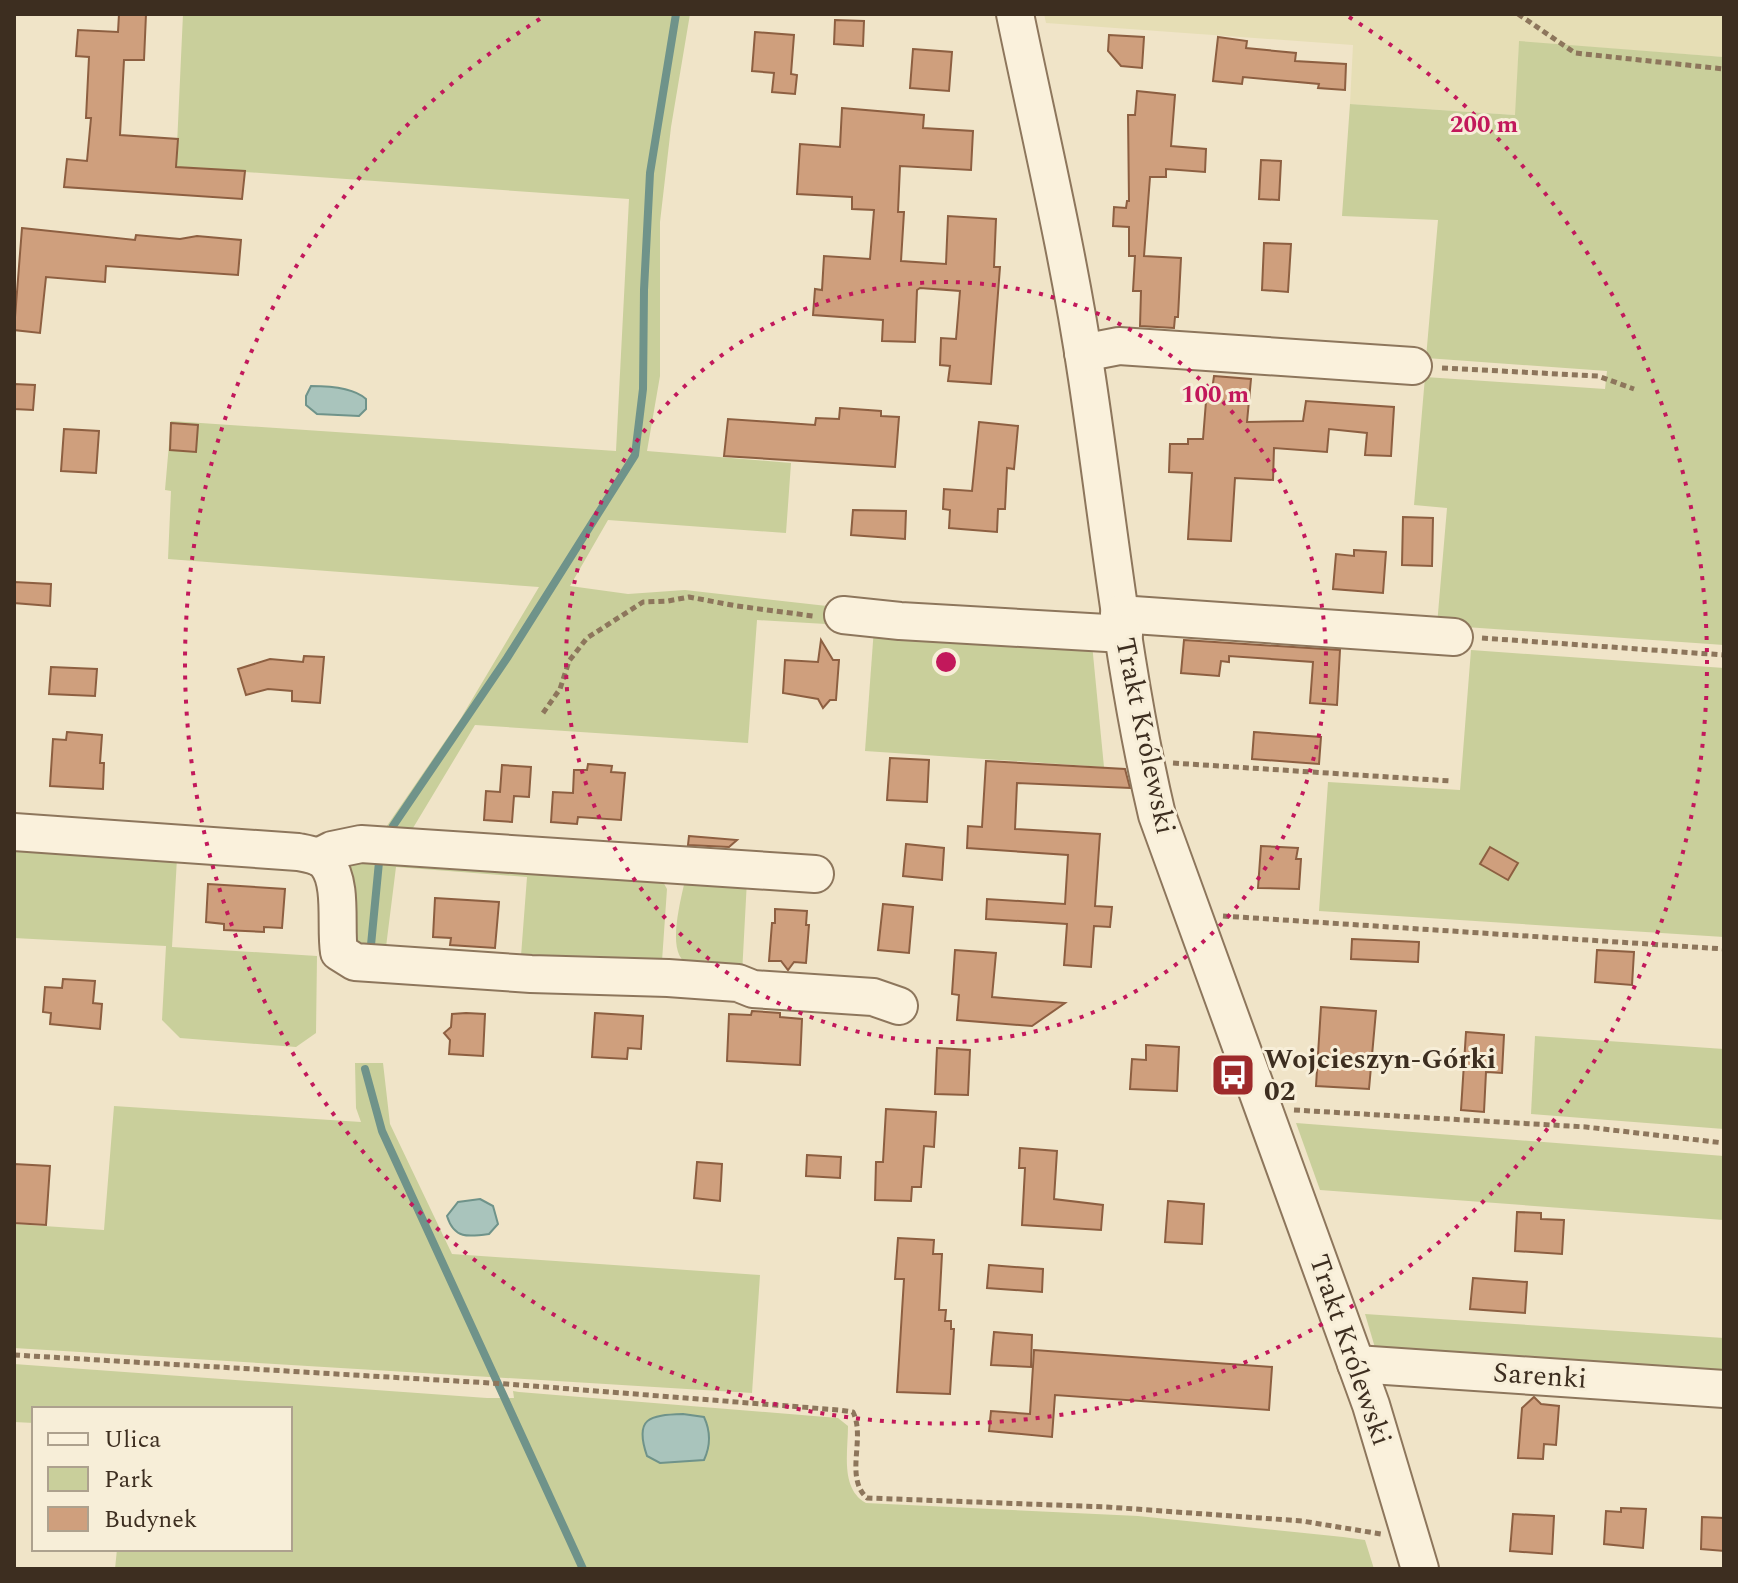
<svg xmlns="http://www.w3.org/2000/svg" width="1738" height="1583" font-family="Spectral,serif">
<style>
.farmland{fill:#e6deb5}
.green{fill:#c9cf9b}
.water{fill:#a9c4bc;stroke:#6f938a;stroke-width:2}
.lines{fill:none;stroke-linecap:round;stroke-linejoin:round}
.stream{stroke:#6f938a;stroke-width:8}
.building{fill:#cf9f7d;stroke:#8d5f41;stroke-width:2}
.minor-casing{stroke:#8d765c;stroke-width:40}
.path{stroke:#8d765c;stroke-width:5;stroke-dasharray:6 4;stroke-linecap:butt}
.minor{stroke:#faf1dc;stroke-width:36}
.ring{fill:none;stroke:#c2185b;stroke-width:4;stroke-dasharray:4 8}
.labels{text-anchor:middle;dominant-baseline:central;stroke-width:6;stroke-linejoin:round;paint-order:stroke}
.street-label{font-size:28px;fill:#3d2e20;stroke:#f7eed8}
.poi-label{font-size:28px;font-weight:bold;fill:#3d2e20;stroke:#f7eed8;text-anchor:start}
.centre{fill:#c2185b;stroke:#f7eed8;stroke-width:4}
.ring-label{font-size:24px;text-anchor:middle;font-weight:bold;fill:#c2185b;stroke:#f7eed8;stroke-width:6;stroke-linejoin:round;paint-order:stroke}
</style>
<rect width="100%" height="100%" fill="#f0e4c8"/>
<path class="farmland" d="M1044,14h680v43l-205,-15 -3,73 -166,-11 3,-59 -307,-22z"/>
<g class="green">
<path d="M183,14h507l-19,113 -11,95v154l-13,75 144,12 -5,70 -178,-13 -38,66 58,8 57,-4 142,16 -1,18 -69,-4 -9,123 -273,-18 -68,113 -27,-2 81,-118 78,-131 -371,-28 3,-68 -6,-1 6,-69 445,30 13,-252 -453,-32z"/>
<path d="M1519,41l205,16v588l-287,-20 10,-117 -33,-3 11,-128 180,12 2,-18 -181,-13 12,-138 -96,-4 8,-112 165,11z"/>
<path d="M874,628l218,16 12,123 -239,-16z"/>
<path d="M1471,650l253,18v269l-405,-26 9,-129 132,8z"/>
<path d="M14,847l163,11 -5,89 145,9 -1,77 -20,14 -116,-9 -18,-18 4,-74 -152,-8z"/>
<path d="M350,856l312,24 5,9 -5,72 -142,8 7,-92 -131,-10 -11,88 -33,-8 -11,-67z"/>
<path d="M685,880h62l-5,94c-17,-3 -44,-3 -57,-12 -18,-12 -4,-63 0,-82z"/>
<path d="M1535,1036l189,13v80l-193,-15z"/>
<path d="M355,1063h28l7,61 62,130 308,21 -8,118 -738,-45v-124l90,6 10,-124 247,16 -5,-14z"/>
<path d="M1296,1123l428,33v64l-404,-30z"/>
<path d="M1365,1314l359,24v63l-340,-23z"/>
<path d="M14,1364l473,34h27l-1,-7 6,1 319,26 10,8c0,26 -8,63 18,77l272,13 205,21 22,3 9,29h-1259l2,-20h173v-140h-256v14l-20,-1z"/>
</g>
<g class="water">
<path d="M311,386c16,0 42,1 55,13v10l-7,7 -42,-2 -11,-9v-9z"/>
<path d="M480,1199l13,7 5,18 -9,10c-21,3 -35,5 -42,-18l11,-14z"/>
<path d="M683,1414l21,3c7,15 7,28 0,43l-44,3 -13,-7c-13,-38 2,-41 36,-42z"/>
</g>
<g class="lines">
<g class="stream">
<path d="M393,826l114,-168 128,-203 8,-66 1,-99 6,-117 26,-159"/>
<path d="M371,945l8,-83"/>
<path d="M365,1069l17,62 201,438"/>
</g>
</g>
<g class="building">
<path d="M119,14h27l-2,46h-20l-4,75 58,4 -2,28 69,4 -3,28 -178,-12 3,-28 20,2 4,-43h-5l3,-61 -13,-1 2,-26 40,2z"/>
<path d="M835,20l29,1 -1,25 -29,-2z"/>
<path d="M755,32l39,3 -3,39 6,1 -2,19 -23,-2 2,-19 -22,-2z"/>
<path d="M1109,35l35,2 -2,31 -21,-2 -13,-15z"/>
<path d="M1218,37l29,4 -1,7 50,5 -1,8 51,3 -1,26 -27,-2 1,-4 -76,-7 -1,7 -29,-3z"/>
<path d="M913,49l39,3 -3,39 -39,-3z"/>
<path d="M1137,91l38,4 -4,51 35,3 -1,23 -39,-3v8h-16l-6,79 37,2 -3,59h-3l-1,11 -34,-2 1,-35h-8l2,-35h-6v-29l-16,-1 1,-19 12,1 1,-7h2l-1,-86h7z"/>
<path d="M842,108l82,7 -1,13 50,3 -2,39 -71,-4 -2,46h6l-3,49 45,3 2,-48 48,3 -2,48h6l-9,117 -43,-3 2,-15 -10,-1 1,-27 15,1 4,-48 -40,-3 -3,2 -2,52 -33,-1 1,-21 -70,-5 2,-26 7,1 2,-34 46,3 4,-49 -22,-1v-12l-55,-3 3,-50 40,3z"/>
<path d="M1261,160l20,1 -2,39 -20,-1z"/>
<path d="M22,228l113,12 1,-5 44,4 17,-3 44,4 -3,35 -132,-9 -1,16 -59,-5 -6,56 -26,-3z"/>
<path d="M1264,243l27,1 -3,48 -26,-2z"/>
<path d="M1214,376l37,3 -4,43 56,-1 3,-20 88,6 -3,49 -26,-1 2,-22 -38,-4 -2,23 -53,-4 -1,32 -38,-2 -4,63 -43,-2 4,-66 -23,-1 1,-28h18v-5h15l4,-50 5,1z"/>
<path d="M14,384l21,1 -2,25 -19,-1z"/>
<path d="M840,408l41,3v5l18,1 -4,50 -171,-11 4,-37 87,6 1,-7 23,1z"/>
<path d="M979,422l39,4 -4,43 -7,-1 -2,41h-7l-1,23 -48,-4 1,-18 -7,-1 1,-20 28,2z"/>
<path d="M171,423l27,2 -2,27 -26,-2z"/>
<path d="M64,429l35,2 -3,42 -35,-2z"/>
<path d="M853,510l53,1 -1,28 -54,-4z"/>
<path d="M1403,517l30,1 -1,48 -30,-1z"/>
<path d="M1354,550l32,2 -3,41 -50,-4 3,-35 18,2z"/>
<path d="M14,582l37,2 -1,22 -36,-3z"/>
<path d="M821,640l12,20h6l-3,40h-6l-7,8 -5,-9 -35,-6 2,-33 33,2z"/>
<path d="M1184,640l156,10 -3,55 -27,-2 3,-41 -84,-6v6l-8,-1 -2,15 -38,-3z"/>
<path d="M304,656l20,1 -4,46 -28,-2v-10l-24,-2 -22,6 -8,-26 32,-10 33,3z"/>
<path d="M51,667l46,2 -2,27 -46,-2z"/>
<path d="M67,732l35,3 -2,28h4l-1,26 -53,-3 3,-47 13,1z"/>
<path d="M1254,732l67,5 -2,27 -67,-5z"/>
<path d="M890,758l39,2 -2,42 -40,-2z"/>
<path d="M986,761l139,8 5,19 -113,-5 -2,46 85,5 -5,72 17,1 -2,20 -16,-1 -3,41 -27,-2 3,-41 -81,-5 1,-20 78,5 3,-49 -101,-7 1,-22 14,1z"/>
<path d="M588,764l24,2 -1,6 14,1 -4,47 -43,-3 -1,7 -26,-2 2,-30 20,1 1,-23h13z"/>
<path d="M502,765l29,2 -2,30 -15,-1 -2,26 -28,-2 2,-29 14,1z"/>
<path d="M689,836l48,4 -8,7 -41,-2z"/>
<path d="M906,844l38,4 -2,32 -39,-4z"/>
<path d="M1261,846l37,2 -2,11h5l-2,30 -41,-1z"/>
<path d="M1490,847l28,16 -10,17 -28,-16z"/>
<path d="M208,884l77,5 -3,39 -18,-1v5l-40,-2v-6l-18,-2z"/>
<path d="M435,898l64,4 -4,46 -45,-3 1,-7 -18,-1z"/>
<path d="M883,904l30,3 -4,46 -31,-3z"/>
<path d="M775,909l32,2 -1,14h3l-3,38 -12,-1 -6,8 -7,-9h-12l3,-38h3z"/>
<path d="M1352,939l67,3 -1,20 -67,-3z"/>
<path d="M955,950l41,3 -4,44 73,6 -33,23 -75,-6 2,-25 -7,-1z"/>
<path d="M1597,950l37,2 -2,33 -37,-3z"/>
<path d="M63,979l32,2 -2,22 9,1 -2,25 -50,-5 1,-11 -8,-1 2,-25 17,1z"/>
<path d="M1321,1007l55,4 -7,78 -53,-3z"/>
<path d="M752,1011l28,2v4l22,2 -2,46 -73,-4 2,-47 22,1z"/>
<path d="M466,1013l19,1 -2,42 -34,-2 1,-14 -6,-7 7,-6 1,-13z"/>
<path d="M595,1013l48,3 -2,33 -13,-1 -1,11 -35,-2z"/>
<path d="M1466,1032l38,3 -2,38 -16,-1 -2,40 -23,-2z"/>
<path d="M1146,1045l33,2 -2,44 -47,-2 2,-30 14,1z"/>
<path d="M937,1048l33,2 -2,45 -33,-1z"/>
<path d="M886,1109l50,3 -2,35 -10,-1 -3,41h-9l-1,14 -36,-1 1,-38h7z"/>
<path d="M1020,1148l37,3 -3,48 49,6 -2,25 -79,-5 3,-57h-6z"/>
<path d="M807,1155l34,2 -1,21 -34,-2z"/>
<path d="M697,1162l25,2 -2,37 -26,-3z"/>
<path d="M14,1164l36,2 -4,59 -32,-2z"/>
<path d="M1168,1201l36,3 -2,40 -37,-2z"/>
<path d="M1517,1212l24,1v6l23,1 -2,34 -47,-3z"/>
<path d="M898,1238l36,2 -1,14h9l-3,56h7l-1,11h6v8h3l-4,65 -53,-2 7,-113h-9z"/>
<path d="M989,1265l54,4 -1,23 -55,-4z"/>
<path d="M1473,1278l54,4 -2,31 -55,-4z"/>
<path d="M994,1332l38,3 -1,32 -40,-2z"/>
<path d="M1034,1350l238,17 -3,43 -214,-15 -3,42 -63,-6 2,-20 39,3z"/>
<path d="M1534,1397l7,7 18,2 -3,39 -12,-1 -1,15 -25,-1 4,-50z"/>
<path d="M1621,1508l25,1 -3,39 -39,-4 2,-33 15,1z"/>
<path d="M1513,1514l41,2 -2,38 -42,-3z"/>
<path d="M1702,1517l22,1v33l-23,-2z"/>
</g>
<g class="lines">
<g class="minor-casing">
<g id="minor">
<path d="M1015,14c25,121 54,241 72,364 22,146 36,293 70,437l214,590 49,164"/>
<path d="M1083,353l36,-7 294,20"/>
<path d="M1119,614l335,23"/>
<path d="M843,615l57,6 224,13"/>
<path d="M14,832l284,20c10,2 23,4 29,12 16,20 8,64 12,88l16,10 176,12 137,4 70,5 15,6 120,8 26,9"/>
<path d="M318,857l14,-7 29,-6 454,30"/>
<path d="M1356,1364l368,25"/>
</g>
</g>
<g class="path">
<path d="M1518,14l57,39 149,16"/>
<path d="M1442,368l156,8 36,13"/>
<path d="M1482,638l242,17"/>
<path d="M543,713l17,-24 9,-28 18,-23 56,-36 25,-1 21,-4 48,9 76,10"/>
<path d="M1173,763l278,18"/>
<path d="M1223,916l501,33"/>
<path d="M1294,1110l292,17 138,16"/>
<path d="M14,1355l493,29 332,26 14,2c13,26 -9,65 14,86l240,9 195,14 79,13"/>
</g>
<use href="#minor" class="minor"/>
</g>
<g class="ring">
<circle cx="946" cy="662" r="380"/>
<path d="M1349 17A761 761 0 1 1 543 17"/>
</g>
<defs>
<g id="bus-square" transform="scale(2.3)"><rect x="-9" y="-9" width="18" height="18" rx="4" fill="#9e2a2b" stroke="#f7eed8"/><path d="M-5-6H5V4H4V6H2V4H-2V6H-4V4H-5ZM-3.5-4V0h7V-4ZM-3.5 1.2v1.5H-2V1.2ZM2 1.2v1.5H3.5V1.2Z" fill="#fff"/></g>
</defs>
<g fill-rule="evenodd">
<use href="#bus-square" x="1233" y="1075"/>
</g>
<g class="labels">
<g class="street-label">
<text transform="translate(1145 736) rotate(78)">Trakt Królewski</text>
<text transform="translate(1350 1350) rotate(71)">Trakt Królewski</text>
<text transform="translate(1540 1376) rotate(4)">Sarenki</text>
</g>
<g class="poi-label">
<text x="1264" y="1059">Wojcieszyn-Górki<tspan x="1264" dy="32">02</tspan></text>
</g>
</g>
<circle cx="946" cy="662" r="12" class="centre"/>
<g class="ring-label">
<text x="1484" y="132">200 m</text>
<text x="1215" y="402">100 m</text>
</g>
<rect width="1738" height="1583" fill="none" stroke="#3d2e20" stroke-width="32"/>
<rect x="32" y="1407" width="260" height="144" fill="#f7eed8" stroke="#ada18e" stroke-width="2"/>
<rect x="48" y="1433" width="40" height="12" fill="#faf1dc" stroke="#ada18e" stroke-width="2"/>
<text x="104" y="1447" font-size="24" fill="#3d2e20">Ulica</text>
<rect x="48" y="1467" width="40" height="24" fill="#c9cf9b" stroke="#ada18e" stroke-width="2"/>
<text x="104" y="1487" font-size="24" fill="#3d2e20">Park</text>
<rect x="48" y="1507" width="40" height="24" fill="#cf9f7d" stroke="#ada18e" stroke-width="2"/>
<text x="104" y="1527" font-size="24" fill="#3d2e20">Budynek</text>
</svg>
